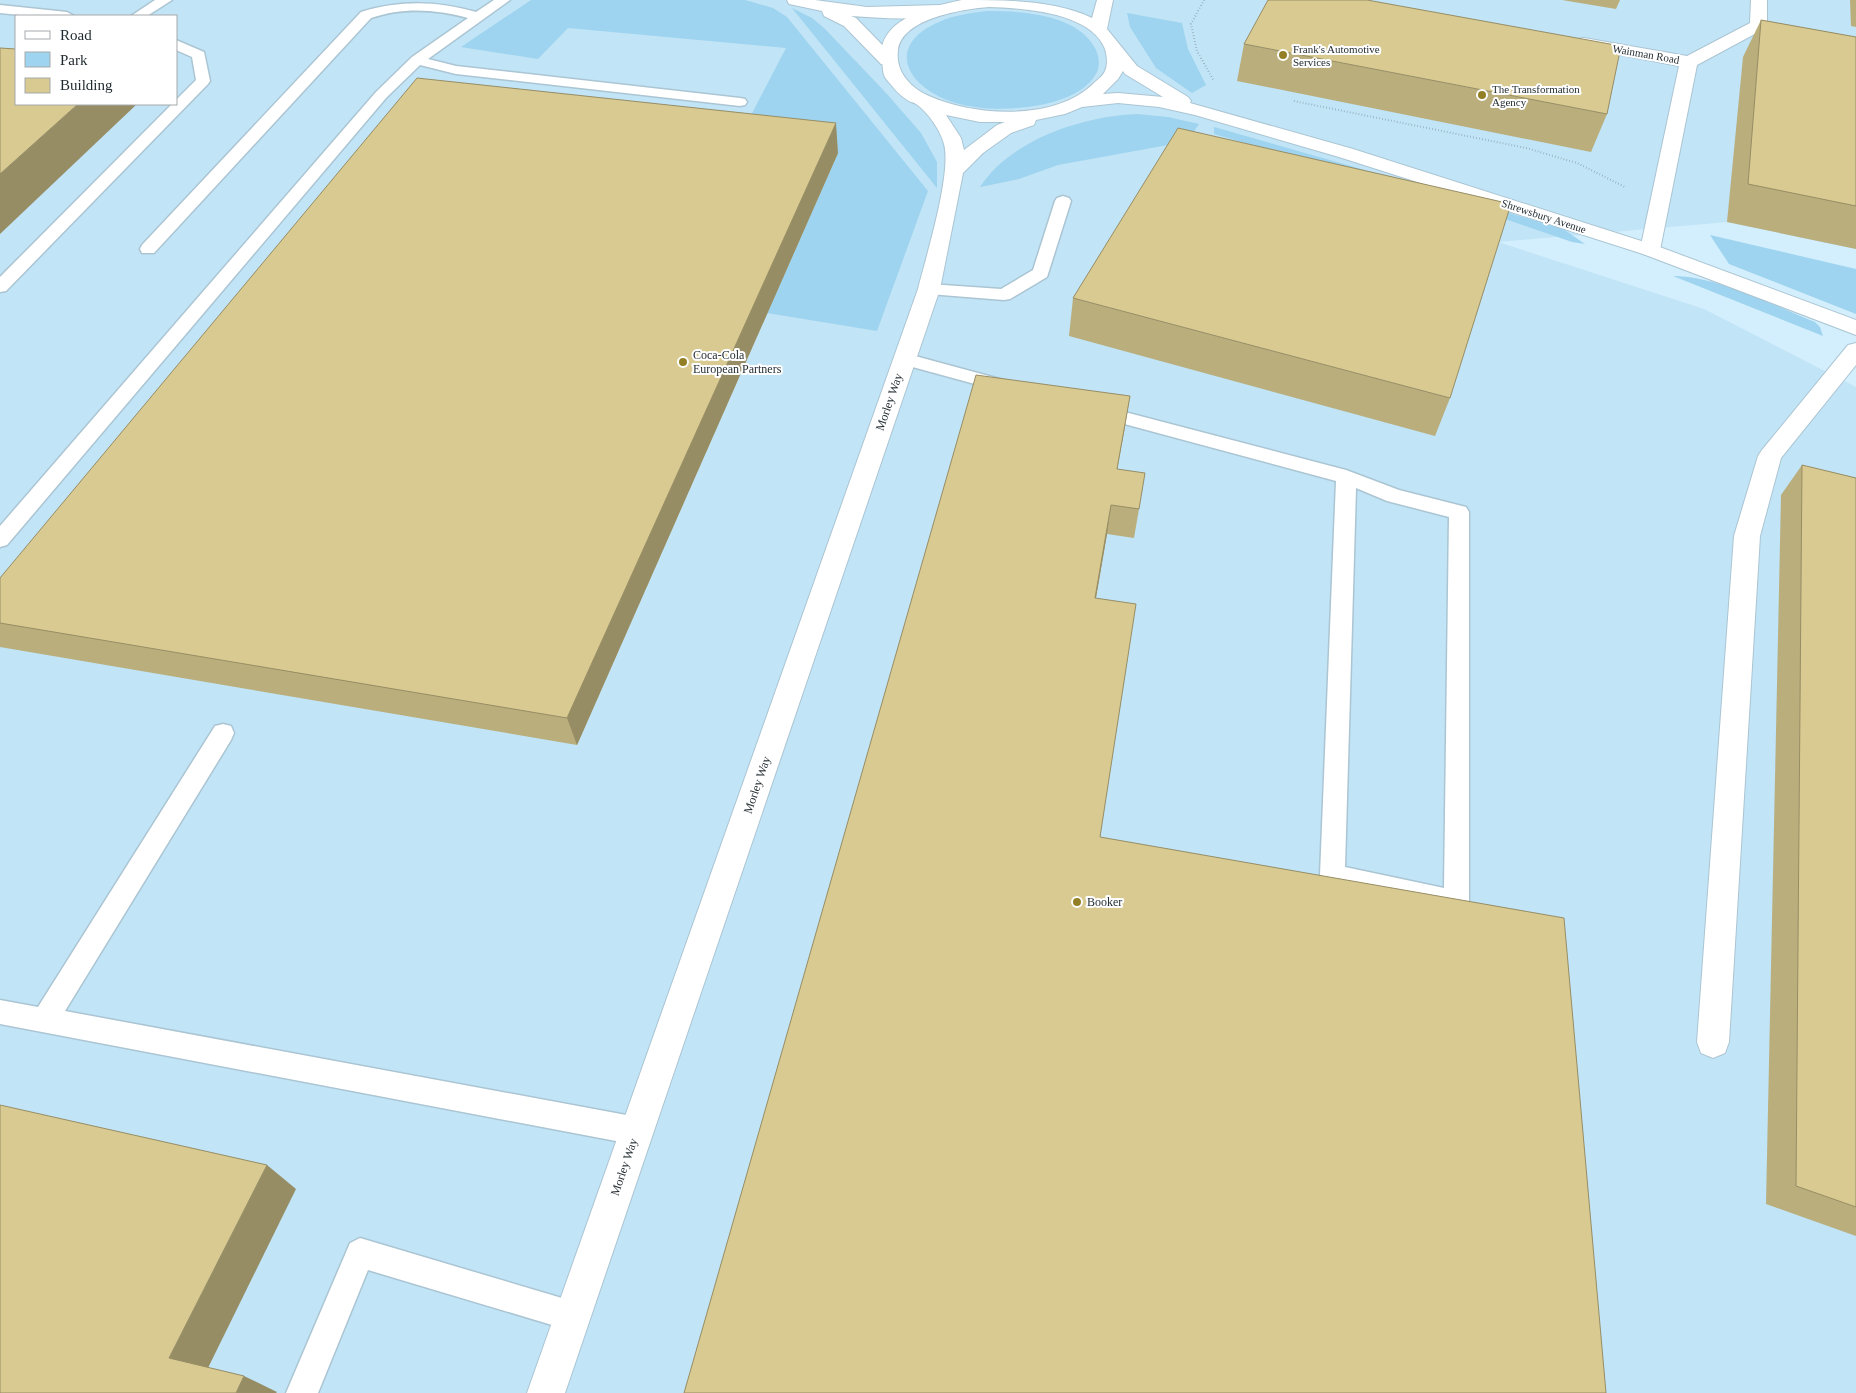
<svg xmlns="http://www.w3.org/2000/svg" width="1856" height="1393" font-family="Georgia,serif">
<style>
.built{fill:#c1e4f6;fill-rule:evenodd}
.green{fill:#9ed4ef}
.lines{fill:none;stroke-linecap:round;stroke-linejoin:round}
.service-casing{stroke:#abc5d3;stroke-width:3}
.minor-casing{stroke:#abc5d3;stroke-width:2}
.tertiary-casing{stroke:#abc5d3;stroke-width:2}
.path{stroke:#7d909a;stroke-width:2;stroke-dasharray:0.5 2.5;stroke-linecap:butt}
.service{fill:#fff;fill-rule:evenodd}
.minor{fill:#fff;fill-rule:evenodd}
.tertiary{fill:#fff;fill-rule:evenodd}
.wall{fill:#baae7c}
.shaded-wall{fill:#978d65}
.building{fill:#d8ca90;stroke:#978d65}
.poi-dot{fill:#937f26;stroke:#fff;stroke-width:2}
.labels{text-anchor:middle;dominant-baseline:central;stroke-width:4;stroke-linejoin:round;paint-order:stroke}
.far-poi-label{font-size:11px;fill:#1e282d;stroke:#fff;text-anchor:start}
.far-street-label{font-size:11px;fill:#1e282d;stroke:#fff}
.poi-label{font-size:12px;fill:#1e282d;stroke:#fff;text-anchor:start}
.street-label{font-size:12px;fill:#1e282d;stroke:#fff}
</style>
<rect width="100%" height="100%" fill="#d3eefc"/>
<path class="built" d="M0,0h1856v249l-129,-27 -229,20 206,67 152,78v1006h-1856zM16,16h160v88h-160z"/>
<g class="green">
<path d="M531,0h214l28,8 14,9 141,174 -51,140 -110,-18 -30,-171 49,-94 -218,-20 -30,31 -77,-12z"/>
<path d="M792,8l20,10 13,11 62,65 34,39 16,29v26z"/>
<path d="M987,11c34,0 92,3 109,39 3,7 4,15 1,22 -10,20 -36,29 -57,33 -32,6 -70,6 -100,-8 -42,-21 -46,-56 -1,-75 15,-7 32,-9 48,-11z"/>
<path d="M1127,13l55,10 6,26 18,36 -14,8 -36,-25 -26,-41z"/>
<path d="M1137,114l31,3 31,7 -10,14 -21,7 -110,20 -39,14 -39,8c30,-47 103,-71 157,-73z"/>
<path d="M1214,127l175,50 174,52 22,15 -13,-2 -90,-31 -268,-77z"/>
<path d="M1710,235l146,34v45l-127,-50z"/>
<path d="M1673,276c44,0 100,29 142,46l5,5 3,9z"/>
</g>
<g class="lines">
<g class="service-casing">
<g id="service">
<path d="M155,0h17l-25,16h-16z"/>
<path d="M494,0h16l-82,59 28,7 284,32 5,1 2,3 -2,3 -5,1 -284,-32 -36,-9 -34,33 -379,447 -7,2v-21l376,-434 36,-35 56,-39c-33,-9 -65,-11 -97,0l-217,235h-12l-2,-4 2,-4 219,-233c40,-12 76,-11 115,0z"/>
<path d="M0,5l67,7 7,4h-44l-30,-3z"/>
<path d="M176,40l28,12 6,29 -2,3 -202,207 -6,1v-15l172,-173h4v-4l20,-20 -4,-23 -16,-7z"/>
<path d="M1063,196l6,2 2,3 -24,76 -37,22 -6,1 -75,-6 -6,-1 -3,-4 3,-4 6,-1 72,5 32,-19 22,-69 2,-3z"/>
<path d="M904,353l107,29 2,4 -2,4 -7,2 -106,-29 -3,-4 3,-4z"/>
<path d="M1098,405l248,65 53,20 67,17 3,5v390l-4,8 -9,3 -124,-27 -9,-3 -3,-8 16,-394 -245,-66 -2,-4 2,-4zM1356,488l31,13 62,16 -5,371 -99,-21z"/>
<path d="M223,724l8,2 3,7 -3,7 -166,271 572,106 10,4 4,10 -4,10 -10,4 -637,-121v-24l38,7 177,-281z"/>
<path d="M360,1238l212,63 11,4 4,11 -4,11 -11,4 -204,-61 -50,123h-32l64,-150z"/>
</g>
</g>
<g class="minor-casing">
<g id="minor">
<path d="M787,0h28l52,7 73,-2 6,1 2,4 -2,4c-30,7 -65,4 -95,2l5,2 37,38 3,4 -3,4 -6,1 -6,-1 -37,-38 -20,-10 -2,-5 -33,-7z"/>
<path d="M1751,0h16v25l-3,4 -67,36 -37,185 -3,4 -7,2 -7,-2 -3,-4 39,-184 -95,-18 -6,-1 -3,-4 3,-4 6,-1 103,18 63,-33z"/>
<path d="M1856,343v22l-75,93 -21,78 -31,506 -4,11 -12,5 -12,-5 -4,-11 37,-506 24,-80 4,-6 86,-105z"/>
</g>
</g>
<g class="tertiary-casing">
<path id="tertiary" d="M962,0c41,0 94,0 130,18l5,-18h16l-6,29 30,37 51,31 3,4 -1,2 163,46 304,97 199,74v15l-213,-81 -304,-97 -144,-42 -36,-8 -41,-4 -36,4 -17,7 -29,6 -2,5 -23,8 -28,20 -20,20 -23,116 -375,1104h-38l391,-1104c8,-32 34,-116 26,-145 -3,-13 -17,-33 -28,-40 -3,-2 -7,-2 -10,-5 -7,-4 -13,-12 -19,-19 -5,-5 -4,-13 -5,-21 -6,-40 51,-53 80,-59zM989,7c33,1 102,5 116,42 2,7 3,16 0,22 -2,5 -7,8 -11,12 -38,38 -118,34 -165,13 -18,-8 -34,-24 -31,-46 4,-32 66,-41 91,-43zM1123,71l2,3 38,23 -45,-4 -15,1 15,-15zM946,115l34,7h25l-8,3 -33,25 -3,-12z"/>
</g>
<g class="path">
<path d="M1204,0l-13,24 6,27 17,30"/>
<path d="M1294,101l232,47 51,15 48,24"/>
</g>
<use href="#service" class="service"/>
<use href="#minor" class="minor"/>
<use href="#tertiary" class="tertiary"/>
</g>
<g class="wall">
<path d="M1562,0h58l-4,9z"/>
<path d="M1850,0h6v27l-5,-1z"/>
<path d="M1761,20l95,17v212l-129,-27 16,-165z"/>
<path d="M1244,44l363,70 -16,38 -354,-71z"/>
<path d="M838,153l-261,592 -577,-98v-24z"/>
<path d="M1073,298l377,100 -15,38 -366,-100z"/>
<path d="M1125,426l-8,43 22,40 -5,29 -27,-4 -11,64 4,239 -416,556z"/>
<path d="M1802,465l54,13v758l-90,-32 15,-709z"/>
</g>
<g class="shaded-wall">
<path d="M78,104h59l-137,130v-60z"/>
<path d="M836,123l2,30 -261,592 -10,-27z"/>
<path d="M1130,396l-5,30 -13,72 5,-29z"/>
<path d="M1111,505l-4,29 -16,92 4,-28z"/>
<path d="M267,1165l29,24 -91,185 -36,-16z"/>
<path d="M244,1376l33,16 -1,1h-40z"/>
</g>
<g class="building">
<path d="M1268,0h99l254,46 -14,68 -363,-70z"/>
<path d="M1761,20l95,17v169l-108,-22z"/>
<path d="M0,48l16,1v55h62l-78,70z"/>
<path d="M417,78l419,45 -269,595 -567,-95v-45z"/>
<path d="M1178,128l333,76 -61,194 -377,-100z"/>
<path d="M976,375l154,21 -13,73 28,4 -6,36 -28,-4 -16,93 41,6 -36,233 464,81 42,475h-922z"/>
<path d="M1802,465l54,13v729l-60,-21z"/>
<path d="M0,1105l267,60 -98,193 75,18 -8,17h-236z"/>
</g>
<g class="poi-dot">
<circle cx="1283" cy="55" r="5"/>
<circle cx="1482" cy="95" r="5"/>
<circle cx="683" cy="362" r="5"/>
<circle cx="1077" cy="902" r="5"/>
</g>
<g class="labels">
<g class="far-poi-label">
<text x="1293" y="49">Frank's Automotive<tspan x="1293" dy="13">Services</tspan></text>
<text x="1492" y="89">The Transformation<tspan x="1492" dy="13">Agency</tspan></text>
</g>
<g class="far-street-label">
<text transform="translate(1646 54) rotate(10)">Wainman Road</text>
<text transform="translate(1544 216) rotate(18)">Shrewsbury Avenue</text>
</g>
<g class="poi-label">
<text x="693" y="355">Coca-Cola<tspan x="693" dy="14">European Partners</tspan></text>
<text x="1087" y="902">Booker</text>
</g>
<g class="street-label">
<text transform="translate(889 402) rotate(-71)">Morley Way</text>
<text transform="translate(757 785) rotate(-71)">Morley Way</text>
<text transform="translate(624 1167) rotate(-71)">Morley Way</text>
</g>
</g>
<rect x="15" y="15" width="162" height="90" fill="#ffffff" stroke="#a5a9ab"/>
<rect x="25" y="31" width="25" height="8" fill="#ffffff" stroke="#a5a9ab"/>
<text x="60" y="40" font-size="15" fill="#1e282d">Road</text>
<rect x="25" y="52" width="25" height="15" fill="#9ed4ef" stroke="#a5a9ab"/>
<text x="60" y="65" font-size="15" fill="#1e282d">Park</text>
<rect x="25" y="78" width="25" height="15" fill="#d8ca90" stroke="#a5a9ab"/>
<text x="60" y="90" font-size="15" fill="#1e282d">Building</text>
</svg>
